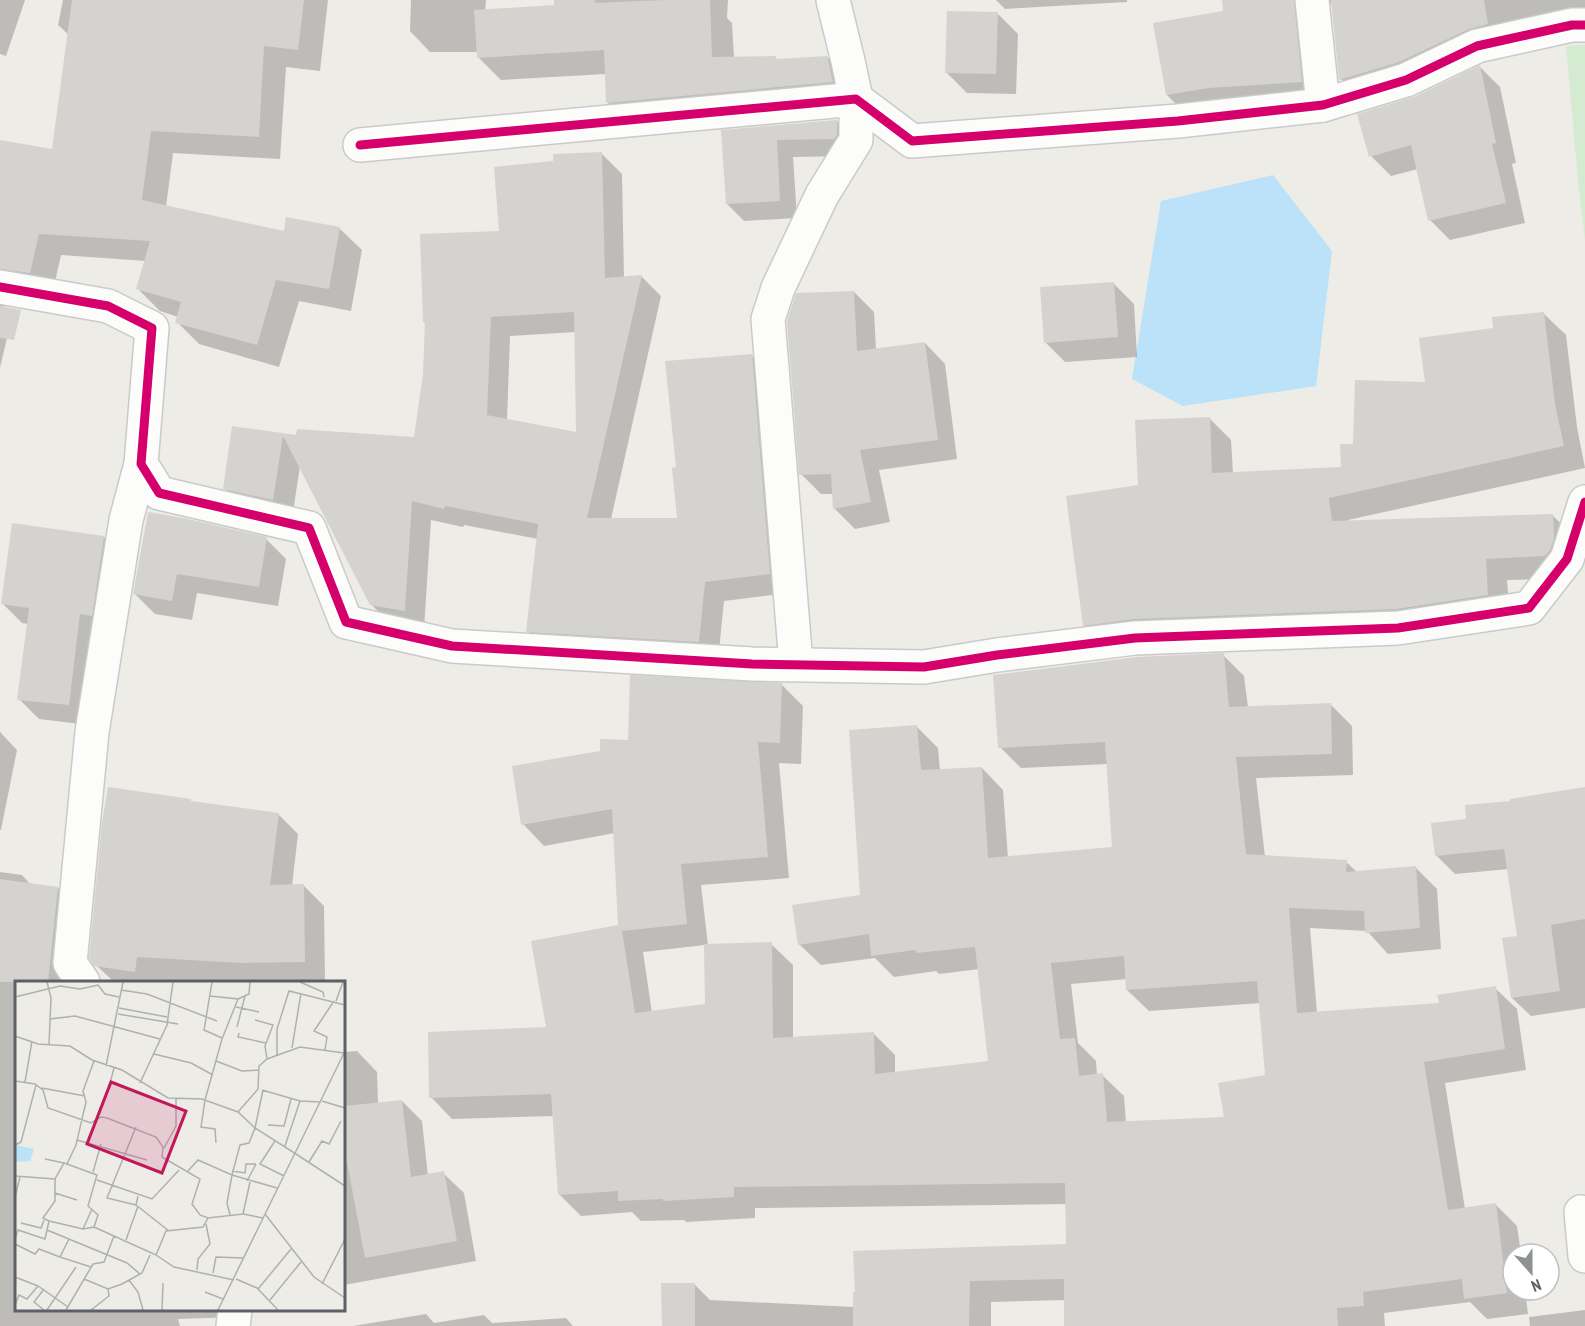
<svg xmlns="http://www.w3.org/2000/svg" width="1585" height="1326" font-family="'PT Sans Narrow',sans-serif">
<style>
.green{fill:#d5ebd1}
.water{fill:#bbe2f8}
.shadow{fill:#0003;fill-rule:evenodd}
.building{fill:#d4d3d0;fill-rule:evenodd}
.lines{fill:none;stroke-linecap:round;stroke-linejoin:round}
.street-casing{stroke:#cacaca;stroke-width:36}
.street{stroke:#fcfcfb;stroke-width:33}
.cycleway-casing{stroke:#fff;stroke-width:13}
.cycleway{stroke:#d6006c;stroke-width:9}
.inset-road{fill:none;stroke:#afb0b0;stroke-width:1.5}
.view{fill:#c2185b;fill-opacity:0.15;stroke:#c2185b;stroke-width:3}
.inset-edge{fill:none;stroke:#5c6167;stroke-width:3}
</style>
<rect width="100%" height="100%" fill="#edece7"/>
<path class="green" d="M1585,45v195l-7,-60 -12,-134z"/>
<path class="water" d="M1273,175l59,76 -16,135 -133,20 -51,-27 29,-178z"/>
<g class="shadow">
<path d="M0,0h25l-19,56 -6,-2z"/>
<path d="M63,0h265l-8,71 -34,-4 -6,92 -107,-6 -7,54 119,26 54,-5 23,22 -11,61 -52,-10 -20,66 -80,-23 -22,-22 1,-5 -18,-6 -22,-22 8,-28 -85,-6 -9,40 -44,2 -5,9 1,11 6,8 -10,43v-227l54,10 15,-116 -11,-10z"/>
<path d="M411,0h75l-1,11 70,-5v-6h173l-1,18 5,5 2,35 41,-1 4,4 48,-4 23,24 5,24 -224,21 -23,-23 -2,-29 -105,6 -23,-23v-5h-48l-20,-21z"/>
<path d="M996,0h131v2l-122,7z"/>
<path d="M1224,0h361v25l-222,76 -22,-22 -8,-76 -11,4 1,97 -134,13 -22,-22 58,-83z"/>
<path d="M998,14l20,20 -2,60 -49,-1 -20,-20z"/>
<path d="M1480,67l20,20 16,76 -4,1 13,59 -75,17 -20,-20 -12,-51 -27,7 -20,-20 43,-58z"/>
<path d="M837,121l17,17 -2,18 -59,1 4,61 -53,3 -17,-17 -4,-72z"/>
<path d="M602,154l20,20 2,104 17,-2 20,20 -50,223h68l-2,-50 75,-113 19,20 18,217 -65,8 -6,60 -171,-10 -19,-20 10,-92 -74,-14 -1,2 -32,-7 -7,109 -33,-4 -20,-21 -71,-138 -8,53 -48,-11 -19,-20 8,-60 65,9 118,1 8,-64 2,-50 -2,-2 77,-90 53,-70zM576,332l2,101 -71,-13 3,-84z"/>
<path d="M1113,283l21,21 3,53 -72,5 -20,-20z"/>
<path d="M854,292l20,20 2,38 49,-7 20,21 12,95 -78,11 11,52 -35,7 -20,-20 -1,-15h-13l-20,-20z"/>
<path d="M1543,313l23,22 11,92 8,41 -237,52 1,2 203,-7 23,22 -7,41 -61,2 3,37 -403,30 -22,-22 55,-139 69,-68 22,22 2,33 109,-5 13,-23 71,-61 69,-54z"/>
<path d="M149,514l117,25 20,20 -8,47 -81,-13 -5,27 -37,-6 -20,-20z"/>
<path d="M104,537l20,21 -35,167 -50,-6 -20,-20 9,-75 -6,-1 -20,-20z"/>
<path d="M1223,655l21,21 4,31 82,-3 22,22 1,49 -97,3 9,79 81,5 11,10 59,-4 21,21 4,60 -53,5 -21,-23 -57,-3 7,85 123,-9 55,-16 22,21 9,61 -81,13 20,126 31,-4 21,21 4,28h-8v36h12l3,24 -41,5 -17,-17 -86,11 1,13h-319v-26l-75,2v24h-328l31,-42 16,16 144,7 214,-61 -1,-42 -312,4v10l-69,4 -2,-2 -43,1 -9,-9 -51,4 -22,-22 -5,-78 -102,3 -21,-22 117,-68 71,-103 -4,-93 -71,13 -21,-22 78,-72 181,-67 21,21 -2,58 -22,-1 10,115 -88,7 7,60 63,-1 22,21v73l80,-5 22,22v18l95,-10 -11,-94 -40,5 -3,-3 -42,6 -19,-19 -54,7 -22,-21 63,-48 55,-169 21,21 2,23 42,-3 21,22 5,68 106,-9 -6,-85 -87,4 -21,-21zM705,945l1,61 -54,7 -9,-61zM1127,979v11l22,21 112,-8 6,74 -41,41 -100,5 -2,-27 -22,-21h-5l-1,-14 -18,-18 -7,-59z"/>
<path d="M0,732l17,18 -16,80h-1z"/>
<path d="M1585,788v220l-54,8 -19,-18 6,-61 -9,-68 -54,5 -19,-19 31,-34 45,-18z"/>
<path d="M193,803l85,11 20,20 -6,52h12l20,20 1,75 -211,1 -18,-17z"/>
<path d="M0,872l22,3 9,10 27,3 18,19 -7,75h-53v328h224l-1,7 -61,2 2,7h-180z"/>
<path d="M357,1051l20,21 1,32 24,-3 20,20 6,55 15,-3 21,20 12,68 -132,24v-233z"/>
<path d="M1585,1310v16h-55l-1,-9z"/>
<path d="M426,1314l8,9 50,-8 8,8 74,-5 7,8h-220z"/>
</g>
<g class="building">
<path d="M72,0h232l-6,50 -34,-4 -5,91 -108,-6 -9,69 142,31 2,-14 54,10 -11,62 -53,-9 -19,65 -82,-22 6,-21 -45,-13 14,-48 -111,-7 -9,39 -30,-4v-129l52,9z"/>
<path d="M554,0h41v3l70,-3h45l2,57 64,-1v3l51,-3 6,26 -227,21 -2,-53 -127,8 -3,-48 80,-5z"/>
<path d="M1222,0h72l8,82 -93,6 -43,7 -13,-72 70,-12z"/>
<path d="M1331,0h153l4,24 -19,5 -70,33 -60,18z"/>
<path d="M947,11l51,1 -2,62 -51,-1z"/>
<path d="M1480,65l16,78 -4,1 14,59 -78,18 -17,-76 -42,12 -12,-43 57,-17z"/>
<path d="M837,120v15l-3,4 -57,1 3,61 -54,3 -5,-74z"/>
<path d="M602,152l3,126 37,-3 -55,243h90l-5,-50 4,-1 -11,-106 87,-7 18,220 -65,8 -6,60 -173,-10 12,-108 -93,-18 -1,3 -32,-8 -7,110 -35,-6 -87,-169 -10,64 -50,-11 9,-63 64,9 1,-6 117,8 9,-63 2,-52h-2l-3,-88 79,-3 -5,-64 59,-6v-7zM574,312l2,120 -89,-17 4,-98z"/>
<path d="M1114,282l4,55 -74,6 -4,-56z"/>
<path d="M854,291l3,60 68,-9 13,98 -78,10 11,52 -38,7 -2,-35 -32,1 -12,-154 9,-28z"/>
<path d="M0,306l21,4 -7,30 -14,-2z"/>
<path d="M1544,312l11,92 9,42 -235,52 3,23 221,-7 1,25 -4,11 -5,6 -59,3 2,36 -92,14 -262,10 -51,7 -17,-130 72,-11 -3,-65 75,-3 2,56 129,-6 -1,-23h13l2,-64 70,2 -6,-44 74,-10 -1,-11z"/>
<path d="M148,512l35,6 84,19 -8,50 -82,-13 -5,27 -39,-7z"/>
<path d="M12,523l92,13 -12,80 -12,-2 -11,91 -52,-5 12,-92 -28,-4z"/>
<path d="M1224,653l5,54 102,-4 1,51 -96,3 10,97 101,6 -1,12 70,-6 4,62 -55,5 -1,-22 -75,-3 8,105 142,-10 -2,-8 59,-9 9,63 -81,13 24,148 48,-7 11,90 -43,6 -2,-20 -99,13 1,14 -27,2 1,18h-274v-47l-94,2 -1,45h-116v-34h2l-2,-41 213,-7 -1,-61 -331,4v10l-71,4v-2l-45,2v-10l-60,4 -7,-101 -122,4 -1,-66 118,-5 -15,-86 87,-16 -6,-116 -91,16 -9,-59 88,-15v-12l28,1 2,-65 152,8 -2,60 -22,-1 10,115 -87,7 6,60 -65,7 13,82 70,-9 -1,-60 68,-2 1,96 101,-6 1,42 113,-13 -13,-114 -59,6 -1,-3 -44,6 -2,-22 -71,11 -6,-40 68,-10 -11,-165 68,-5 4,45 61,-3 6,91 124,-11 -7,-105 -107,6 -5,-73 144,-18zM1124,956l2,34 131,-9 8,94 -47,8 6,34 -117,5 -4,-49 -24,3 -4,-38 -15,1 -9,-76z"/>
<path d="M108,787l83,12v2l88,12 -9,72 34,-1 1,78 -64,1 -104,-6 -2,15 -41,-6 -5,-8 13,-135z"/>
<path d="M1585,787v132l-34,6 9,66 -49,7 -9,-60 15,-2 -13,-87 -69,7 -4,-33 35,-4 -1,-14 45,-4v-2z"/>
<path d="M0,879l58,8 -10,95h-48z"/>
<path d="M402,1100l9,77 33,-6 13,70 -92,17 -18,-96 -3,1v-57z"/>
<path d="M661,1283h34v43h-33z"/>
</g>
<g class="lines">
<g class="street-casing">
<g id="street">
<path d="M1312,0l11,105"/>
<path d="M360,145l496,-46 56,42 266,-20 145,-16 83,-25 71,-34 95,-21h13"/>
<path d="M0,287l108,19 44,22 -11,136 18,29 150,35 37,94 106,24 300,18 172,3 73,-12 138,-17 263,-10 131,-20 38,-49 18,-57"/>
<path d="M796,664l-28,-345 10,-31 44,-93 34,-55v-41l-8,-38 -15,-61"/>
<path d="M83,982l-13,-19 22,-231 34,-212 15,-56"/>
<path d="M1581,1212l4,44"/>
<path d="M233,1326l2,-16"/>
</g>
</g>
<use href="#street" class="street"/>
<g class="cycleway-casing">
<g id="cycleway">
<path d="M360,145l496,-46 56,42 266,-20 145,-16 83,-25 71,-34 95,-21h13"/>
<path d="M0,287l108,19 44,22 -11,136 18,29 150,35 37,94 106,24 300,18 172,3 73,-12 138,-17 263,-10 131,-20 38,-49 18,-57"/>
</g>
</g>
<use href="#cycleway" class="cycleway"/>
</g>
<g transform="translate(15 981)">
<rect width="330" height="330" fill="#edece7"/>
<path d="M1,164l18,4 -4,12 -15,1z" fill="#bbe2f8"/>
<path class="inset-road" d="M32,1l4,16 -2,47M197,1l-8,48 18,8M285,1l23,10 1,5M106,9l26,4 70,27M195,15l28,3 -16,40 -17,61 -4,27 14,2 1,14M0,16l45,-11 20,3 18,-4 7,9 14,3M223,18l11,-5 1,-12M321,20l7,-19M221,26l23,5M104,27l48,9M103,33l60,10M35,38l25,-3 85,23M240,39l18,5 -8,21 2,13M222,46l8,-31M224,52l-1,4 28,6M0,55l23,8 32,2 22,14 30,10 46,28 34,1 36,13 17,16 41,26M277,67l9,-55M310,69l2,-13 -13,-6 20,-30M139,73l37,9 22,12M262,74v-26l12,-38 56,14M79,80l-11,30 3,11 -10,43 -9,19 30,11 -9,31 10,9 -4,12 -11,2 -34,-8 -2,9 80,33 13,11M201,80l26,10 17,-1M91,85l17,-84M0,100l20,3 8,6 5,18 43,15 10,-6 6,1 49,19 7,10 -1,10 38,22 -8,25 8,11 8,3 35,-4 20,4M10,101l7,-41M125,102l27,-58 6,-43M94,106l5,-19M27,107l43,8M247,109l38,11 21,1M307,120l23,7M223,131l20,-23 1,-23 8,-7 33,-12 44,6M253,144l16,1 7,-27M121,146l-29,71 29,7M62,159l70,20M260,160l-15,23 24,12M0,164l6,-3 15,-57M270,165l15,-45M149,167l12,-22v-27M281,173l49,32M30,178l19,4M294,181l13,-21 7,3 12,-23M173,190l10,-11 34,15 8,-30 9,-2 6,-15 8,-38M217,190l13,2 1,-9h10M78,191l8,-28M0,195l40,3M82,199l55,19 27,-29M232,200l9,-17M40,212l22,7M123,215l-2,9 33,26M0,216l5,-20M228,233l7,-32M250,233l49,63 31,21M215,234l-3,-12 5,-28 45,13M34,240l-6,-3 12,-17v-22l9,-16 3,1M6,242l20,5 3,-8M79,246l20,9M68,248l9,-20M0,258l3,-9 27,9 2,-9M54,258l-9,18 31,10M111,259l12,-34M0,263l20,10 4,-5 21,8M141,274l18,12 60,13M182,289l1,-11 12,-15 -4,-20M198,292l3,-16 28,1M0,296l23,9M69,298l24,10 14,-5 20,-11 8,-18M221,298l21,9 21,22M114,299l9,12 5,18M307,303l23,-45M29,308l-10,13 10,8M243,308l33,-40M190,311l18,7M255,319l31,-38M0,324l4,-10 8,4 11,-13 30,21M32,329l29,-43M51,329l27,-46 11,-2 10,-26 42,19 10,-24 37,-4 5,-9M76,329l18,-14 -1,-7M147,329l1,-27M203,329l127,-259"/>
<path class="view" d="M96,101l75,29 -24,62 -75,-29z"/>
<rect width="330" height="330" class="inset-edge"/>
</g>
<g transform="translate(1531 1272) rotate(159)"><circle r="28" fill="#ffffff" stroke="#bec0c2" stroke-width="1.5"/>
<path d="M0-4.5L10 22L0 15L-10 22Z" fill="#8f9294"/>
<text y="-9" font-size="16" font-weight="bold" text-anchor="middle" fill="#5c6167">N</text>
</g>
</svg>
